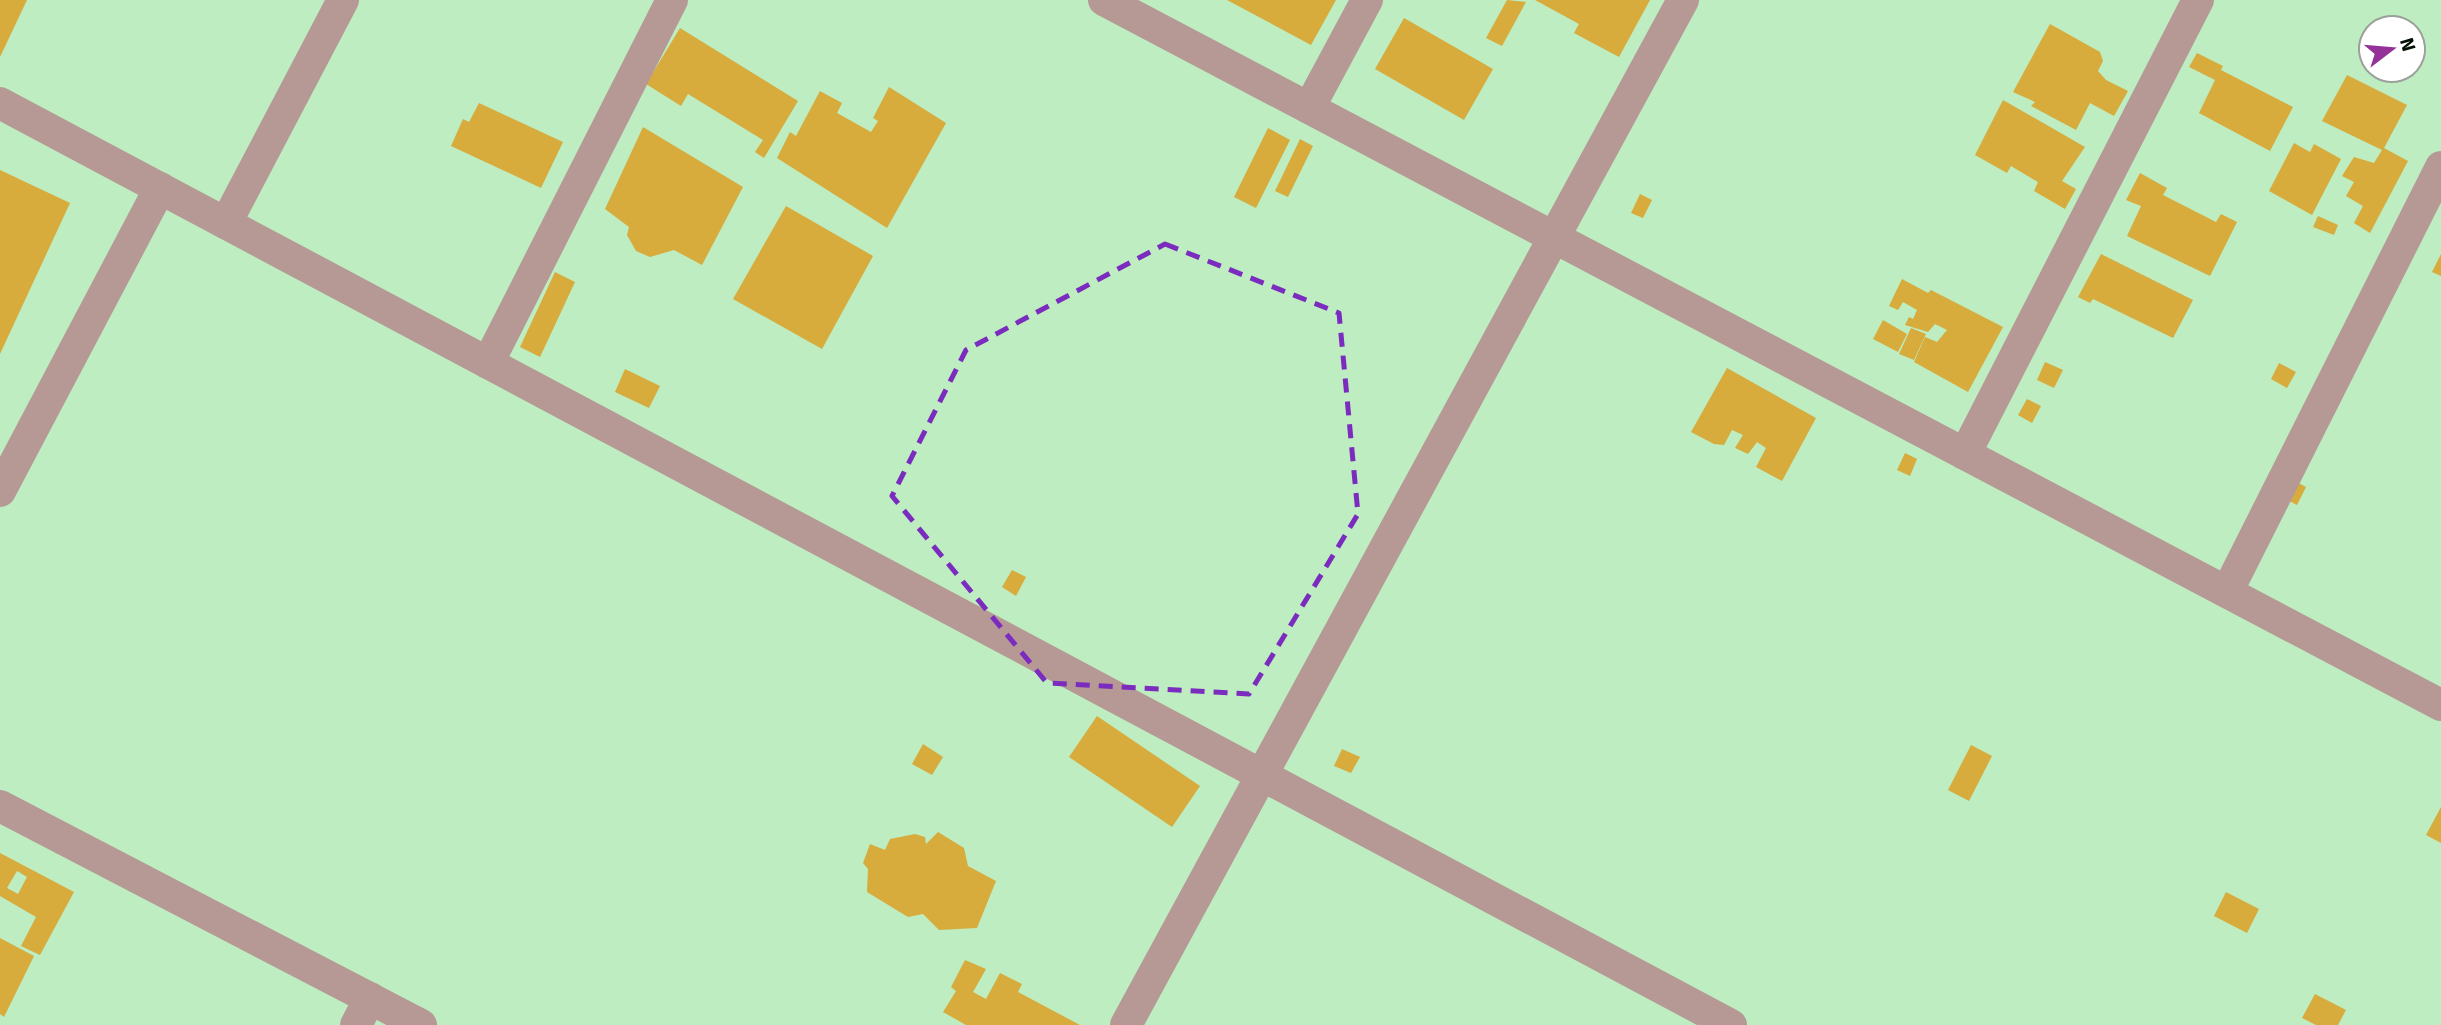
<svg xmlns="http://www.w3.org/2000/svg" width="2441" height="1025" font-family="Signika,sans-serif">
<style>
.building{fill:#d7ab3c;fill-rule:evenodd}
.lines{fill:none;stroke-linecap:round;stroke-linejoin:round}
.minor{stroke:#b69995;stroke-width:32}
.marked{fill:none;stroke:#7b2cbf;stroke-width:5;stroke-dasharray:14 9;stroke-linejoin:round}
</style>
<rect width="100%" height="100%" fill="#bdedc0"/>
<g class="building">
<path d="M0,0h27l-27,57z"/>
<path d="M1227,0h109l-25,45z"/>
<path d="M1507,0l19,2 -24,44 -16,-8z"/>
<path d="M1535,0h115l-31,57 -45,-24 5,-9z"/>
<path d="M1404,18l89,51 -29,51 -89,-51z"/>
<path d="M2050,24l50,28 3,9 -5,10 8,9 22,11 -14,25 -24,-13 -14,27 -45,-24 4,-4 -22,-10z"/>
<path d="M680,28l118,73 -34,57 -9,-6 8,-12 -75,-46 -7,12 -35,-22z"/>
<path d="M2197,53l26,13 -2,4 72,37 -23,44 -71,-38 16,-33 -26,-13z"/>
<path d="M2347,75l60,30 -23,43 24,13 -38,72 -16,-10 9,-17 -17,-10 8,-14 -12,-6 12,-19 20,6 8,-13 -60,-29z"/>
<path d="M889,87l57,36 -59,105 -110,-70 13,-26 6,4 24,-45 22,12 -5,10 34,19 7,-11 -5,-3z"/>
<path d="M2003,100l82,47 -23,34 14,8 -11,20 -31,-18 4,-9 -27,-16 -4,7 -32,-18z"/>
<path d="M479,103l84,39 -22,46 -90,-42 12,-27 6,3z"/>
<path d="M643,127l100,60 -41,78 -28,-15 -24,7 -14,-6 -9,-16 2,-8 -24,-18z"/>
<path d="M1268,128l22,12 -34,68 -22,-11z"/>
<path d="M1300,139l13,7 -25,51 -13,-6z"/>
<path d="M2294,143l16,9 4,-8 27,15 -29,56 -43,-24z"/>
<path d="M0,170l70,33 -70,151z"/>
<path d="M2140,173l27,15 -4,7 53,27 5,-8 16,8 -27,54 -83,-40 14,-30 -15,-6z"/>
<path d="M1640,194l12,6 -9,18 -12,-5z"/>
<path d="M786,206l87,50 -51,93 -89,-50z"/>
<path d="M2318,216l20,9 -4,10 -21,-8z"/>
<path d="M2101,254l92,46 -20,38 -80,-39 -3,4 -12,-6z"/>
<path d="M2441,254v22l-9,-4z"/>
<path d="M555,272l20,10 -35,75 -20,-10z"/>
<path d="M1902,279l26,14 3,-3 72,37 -35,65 -54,-30 11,-25 12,5 10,-12 -12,-6 -7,8 -23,-7 4,-8 4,2 4,-9 -14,-8 -5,8 -9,-4z"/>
<path d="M1883,320l24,14 -9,18 -25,-13z"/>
<path d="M1911,328l15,6 -12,26 -15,-6z"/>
<path d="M2045,362l18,8 -9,18 -17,-8z"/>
<path d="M2279,363l17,9 -9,16 -16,-9z"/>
<path d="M1727,368l89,50 -34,63 -26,-14 10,-19 -9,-6 -9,12 -13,-6 8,-13 -11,-5 -8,15 -10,-1 -23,-12z"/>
<path d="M625,369l35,17 -11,22 -34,-16z"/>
<path d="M2027,399l14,7 -9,17 -14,-8z"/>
<path d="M1905,453l12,6 -7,17 -13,-6z"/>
<path d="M2291,479l15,8 -9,18 -15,-8z"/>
<path d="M1012,570l14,7 -10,19 -14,-9z"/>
<path d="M1097,716l103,70 -28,41 -103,-70z"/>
<path d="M923,744l20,13 -11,18 -20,-11z"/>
<path d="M1971,745l21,11 -23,45 -21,-11z"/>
<path d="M1342,749l18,8 -9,16 -17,-7z"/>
<path d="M2441,807v36l-15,-8z"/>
<path d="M938,832l26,16 4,18 28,15 -19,47 -38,2 -16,-16 -15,3 -41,-25 1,-23 -5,-6 7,-19 15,6 5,-11 25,-5 10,3 1,7z"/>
<path d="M0,853l74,39 -34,63 -19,-9 15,-29 -36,-21zM17,871l10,6 -9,17 -11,-6z"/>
<path d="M2226,892l33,17 -12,24 -33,-17z"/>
<path d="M0,938l34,18 -30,61 -4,-3z"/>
<path d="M965,960l21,9 -13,23 13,7 14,-26 22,11 -4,8 62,33h-114l-23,-13 13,-21 -5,-4z"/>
<path d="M2315,994l31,16 -8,15h-22l-14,-7z"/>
</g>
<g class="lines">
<g class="minor">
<path d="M1104,0l1337,705"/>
<path d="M0,103l1731,922"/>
<path d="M1309,108l58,-108"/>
<path d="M226,223l117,-223"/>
<path d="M488,363l184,-363"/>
<path d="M1965,454l233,-454"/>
<path d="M0,491l160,-303"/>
<path d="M2227,592l214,-425"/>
<path d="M0,806l421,219"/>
<path d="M356,1025l14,-27"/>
<path d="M1126,1025l557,-1025"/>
</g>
</g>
<path class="marked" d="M1165,244l174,69 19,201 -109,180 -202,-11 -155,-187 74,-146z"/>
<g transform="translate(2392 49) rotate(74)"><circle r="33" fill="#ffffff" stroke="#9aa09a" stroke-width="2"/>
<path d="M0-5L12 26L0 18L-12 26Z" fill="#953299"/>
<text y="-10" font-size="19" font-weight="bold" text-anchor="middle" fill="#021103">N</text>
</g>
</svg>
